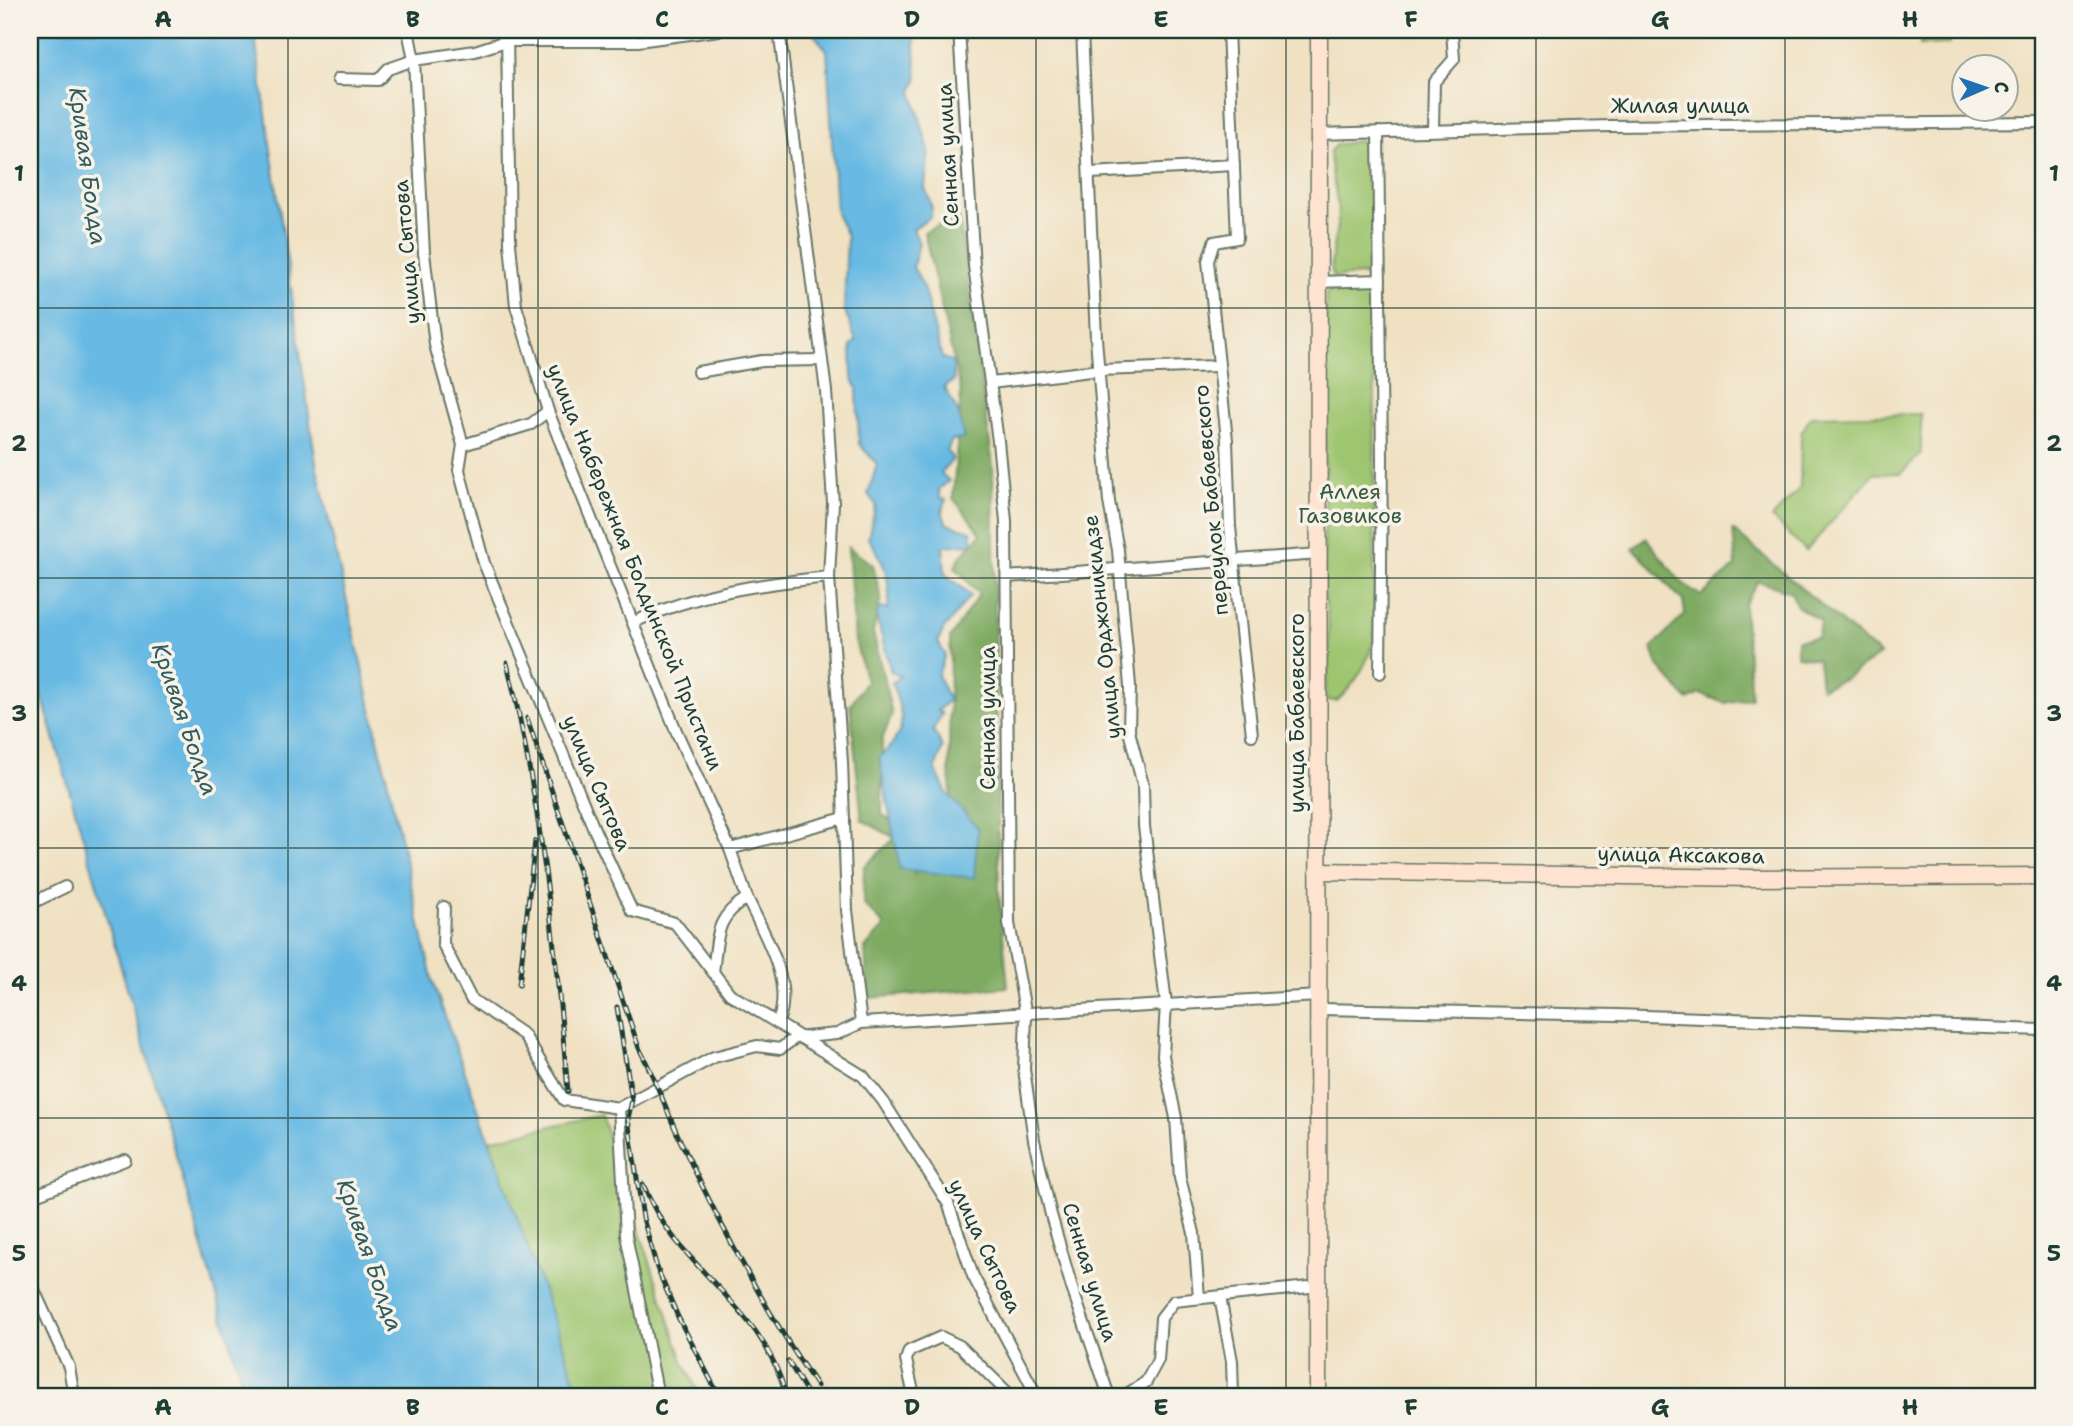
<svg xmlns="http://www.w3.org/2000/svg" width="2073" height="1426" font-family="'Shantell Sans',sans-serif">
<style>
.green{fill:#9ec570;stroke:#5e8152;stroke-width:2}
.forest{fill:#7eaa62;stroke:#4e744b;stroke-width:2}
.water{fill:#68b9e3;stroke:#447b8c;stroke-width:2}
.lines{fill:none;stroke-linecap:round;stroke-linejoin:round}
.street-casing{stroke:#687666;stroke-width:14}
.secondary-casing{stroke:#687666;stroke-width:19}
.street{stroke:#fff;stroke-width:10}
.secondary{stroke:#fee3d1;stroke-width:16}
.rail-casing{stroke:#1f3d34;stroke-width:5}
.rail{stroke:#f7f3e8;stroke-width:2.5;stroke-dasharray:8;stroke-linecap:butt}
.grid{fill:none;stroke:#1f3d34;stroke-width:2;stroke-opacity:0.55}
.labels{text-anchor:middle;dominant-baseline:central;stroke-width:7;stroke-linejoin:round;paint-order:stroke}
.street-label{font-size:21px;fill:#1f3d34;stroke:#f7f3e8}
.park-label{font-size:21px;fill:#385840;stroke:#f7f3e8}
.water-label{font-size:23px;font-style:italic;fill:#315c60;stroke:#f7f3e8}
.neatline{fill:none;stroke:#1f3d34;stroke-width:2.5}
.grid-label{font-size:23px;text-anchor:middle;font-weight:bold;fill:#1f3d34}
</style>
<rect width="100%" height="100%" fill="#f7f3e8"/>
<filter id="ink" filterUnits="userSpaceOnUse"><feTurbulence type="fractalNoise" baseFrequency=".0143" numOctaves="2"/><feDisplacementMap in="SourceGraphic" scale="14" xChannelSelector="R" yChannelSelector="G"/><feConvolveMatrix kernelMatrix="1 2 1 2 8 2 1 2 1" color-interpolation-filters="sRGB"/></filter>
<filter id="wash" filterUnits="userSpaceOnUse"><feTurbulence type="fractalNoise" baseFrequency=".00686" numOctaves="4" result="noise"/><feDisplacementMap in="SourceGraphic" scale="28" xChannelSelector="R" yChannelSelector="G"/><feGaussianBlur stdDeviation="1.57" result="paint"/><feColorMatrix in="noise" values="0 0 0 0 0 0 0 0 0 0 0 0 0 0 0 0 0 1.4 0 .05"/><feComposite in="paint" operator="in"/></filter>
<g filter="url(#wash)">
<rect width="100%" height="100%" fill="#f0e1c3"/>
<g class="green">
<path d="M1920,30h29v14l-29,1z"/>
<path d="M1357,141l15,2 2,124 -9,8 -32,2c-5,-22 4,-39 5,-60 0,-24 -8,-43 -8,-66l6,-6z"/>
<path d="M1334,287h33l8,14 -1,340c-8,25 -18,42 -37,60l-11,-1c-2,-13 3,-25 3,-38 1,-22 0,-45 -5,-66l2,-302z"/>
<path d="M1921,414v40l-20,19 -28,1 -67,77 -34,-33 28,-30 1,-55 10,-17z"/>
<path d="M601,1115l82,246 17,35h-119l-92,-256z"/>
</g>
<g class="forest">
<path d="M959,215l34,251 6,426 9,95 -140,11 -3,-50 20,-22 -22,-22 1,-37 31,-29 -33,-18 -12,-115 16,-24 -11,-40 -7,-94 25,18 8,33 -8,34 19,82 -10,26v74l26,21 6,39 41,-35 -6,-69 1,-132 29,-44 -24,-27 4,-9 22,-24 -28,-36 8,-106 -37,-160z"/>
<path d="M1733,530l147,125 -36,24 -23,9 -3,-29 -21,-3v-16l21,-3 2,-16 -23,-15 -6,-14 -33,-11 -14,24 7,93 -26,5 -25,-9 -12,6 -30,-34 -6,-18 33,-34 -2,-13 -50,-53 13,-10 34,43 21,15 35,-30z"/>
</g>
<g class="water">
<path d="M30,30h224l62,434 117,519 148,413h-335l-216,-741z"/>
<path d="M817,30h97l3,50 -5,11 17,59 -4,37 7,21 -2,9 -17,12 6,14 -6,24 10,19 19,72 10,3 2,20 -10,6 14,25 6,27 -12,1 -5,11 6,8 -12,14 8,8 -10,8 1,9 6,2 -4,12 5,12 24,7 2,13 -30,2 2,28 26,21 -28,35 -5,12 7,12 -7,22 11,24 -11,10 4,4 -9,16 10,17 -8,22 13,26 30,33 -4,50 -74,-9 -21,-111c30,-29 25,-38 13,-75l8,-7 -9,-4 -15,-57 3,-7 9,1c4,-27 -4,-50 -20,-71l8,-33 -8,-11 9,-30 -18,-20 -2,-56 -5,-11 -1,-31 5,-5 -12,-33 3,-72 -11,-23 -9,-163 -12,-14z"/>
</g>
</g>
<g filter="url(#ink)">
<g class="lines">
<g class="street-casing">
<g id="street">
<path d="M408,30l6,30 10,193 11,92 28,100 -4,25 25,93 110,266 38,82 43,12 55,71 133,82 20,25 65,102 25,73 64,120"/>
<path d="M507,30l3,214 6,62 32,105 129,322 53,116 17,49c-33,20 -29,39 -34,74"/>
<path d="M779,30l47,361 7,112 -4,74 13,185 5,148 14,113"/>
<path d="M959,30l15,236 24,175 8,80 3,402 17,93 -2,53 10,71 17,75 21,73 37,108"/>
<path d="M1082,30l14,308 13,164 9,48 12,136 -1,45 14,54 1,41 22,177 -3,53 13,62 4,60 14,55 5,65"/>
<path d="M1228,30l9,208 -23,4 -6,19 19,179 3,87 22,208"/>
<path d="M338,79l40,1 10,-11 26,-9 61,-9 31,-10h132l81,-11"/>
<path d="M1433,130l1,-48 20,-23 -2,-29"/>
<path d="M1378,132l4,326 -2,215"/>
<path d="M1317,134l294,-8 432,-4"/>
<path d="M1090,173l144,-8"/>
<path d="M1318,282l62,-2"/>
<path d="M698,372l64,-11 60,-1"/>
<path d="M991,383l108,-13 119,-4"/>
<path d="M463,445l68,-21 17,-13"/>
<path d="M1007,577l312,-23"/>
<path d="M634,622c65,-30 125,-38 195,-45"/>
<path d="M730,849l114,-31"/>
<path d="M747,898c17,36 47,83 31,124"/>
<path d="M30,904l35,-17"/>
<path d="M444,907l-1,37 28,55 53,36 40,65 55,8 95,-51 43,-11 23,3 15,-11 42,-4 24,-11 458,-27"/>
<path d="M1319,1009l298,6 426,15"/>
<path d="M619,1108l7,127 32,161"/>
<path d="M30,1197l95,-37"/>
<path d="M30,1281l39,86 5,29"/>
<path d="M1220,1297l12,64 1,35"/>
<path d="M914,1396l-8,-36 3,-9 32,-14 19,9 51,50"/>
<path d="M1124,1396l22,-14 12,-22 3,-42 13,-17 145,-15"/>
</g>
</g>
<g class="secondary-casing">
<g id="secondary">
<path d="M1318,871l433,7 292,-2"/>
<path d="M1318,1396l1,-1366"/>
</g>
</g>
<use href="#street" class="street"/>
<use href="#secondary" class="secondary"/>
<g class="rail-casing">
<g id="rail">
<path d="M507,663c35,141 48,284 61,428"/>
<path d="M527,718l112,330c16,30 27,61 41,92 40,85 84,169 137,246"/>
<path d="M519,985l16,-144"/>
<path d="M617,1007l15,93 -4,19 15,99 14,50 21,49 41,79"/>
<path d="M643,1184c33,86 120,119 143,212"/>
<path d="M788,1361l21,35"/>
</g>
</g>
<use href="#rail" class="rail"/>
</g>
</g>
<path class="grid" d="M288,30v1366M538,30v1366M787,30v1366M1036,30v1366M1286,30v1366M1536,30v1366M1785,30v1366M30,308h2013M30,578h2013M30,848h2013M30,1118h2013"/>
<g class="labels">
<g class="street-label">
<text x="1680" y="106">Жилая улица</text>
<text transform="translate(948 155) rotate(-93)">Сенная улица</text>
<text transform="translate(407 252) rotate(-95)">улица Сытова</text>
<text transform="translate(1211 500) rotate(-95)">переулок Бабаевского</text>
<text transform="translate(635 567) rotate(68)">улица Набережная Болдинской Пристани</text>
<text transform="translate(1102 627) rotate(-96)">улица Орджоникидзе</text>
<text transform="translate(1297 713) rotate(-90)">улица Бабаевского</text>
<text transform="translate(988 718) rotate(-90)">Сенная улица</text>
<text transform="translate(597 783) rotate(67)">улица Сытова</text>
<text transform="translate(1681 855) rotate(1)">улица Аксакова</text>
<text transform="translate(985 1246) rotate(65)">улица Сытова</text>
<text transform="translate(1090 1272) rotate(73)">Сенная улица</text>
</g>
<g class="park-label">
<text x="1350" y="492">Аллея<tspan x="1350" dy="24">Газовиков</tspan></text>
</g>
<g class="water-label">
<text transform="translate(88 166) rotate(82)">Кривая Болда</text>
<text transform="translate(185 719) rotate(71)">Кривая Болда</text>
<text transform="translate(370 1255) rotate(71)">Кривая Болда</text>
</g>
</g>
<rect width="2073" height="1426" fill="none" stroke="#f7f3e8" stroke-width="77"/>
<g transform="translate(1985 88) rotate(88)"><circle r="33" fill="#f7f3e8" stroke="#a1aaa0" stroke-width="2"/>
<path d="M0-5L12 26L0 18L-12 26Z" fill="#1f6fb2"/>
<text y="-10" font-size="19" font-weight="bold" text-anchor="middle" fill="#1f3d34">С</text>
</g>
<rect x="38" y="38" width="1997" height="1350" class="neatline"/>
<g class="grid-label">
<text x="163" y="27">A</text>
<text x="413" y="27">B</text>
<text x="662" y="27">C</text>
<text x="912" y="27">D</text>
<text x="1161" y="27">E</text>
<text x="1411" y="27">F</text>
<text x="1660" y="27">G</text>
<text x="1910" y="27">H</text>
<text x="19" y="181">1</text>
<text x="2054" y="181">1</text>
<text x="19" y="451">2</text>
<text x="2054" y="451">2</text>
<text x="19" y="721">3</text>
<text x="2054" y="721">3</text>
<text x="19" y="991">4</text>
<text x="2054" y="991">4</text>
<text x="19" y="1261">5</text>
<text x="2054" y="1261">5</text>
<text x="163" y="1415">A</text>
<text x="413" y="1415">B</text>
<text x="662" y="1415">C</text>
<text x="912" y="1415">D</text>
<text x="1161" y="1415">E</text>
<text x="1411" y="1415">F</text>
<text x="1660" y="1415">G</text>
<text x="1910" y="1415">H</text>
</g>
</svg>
